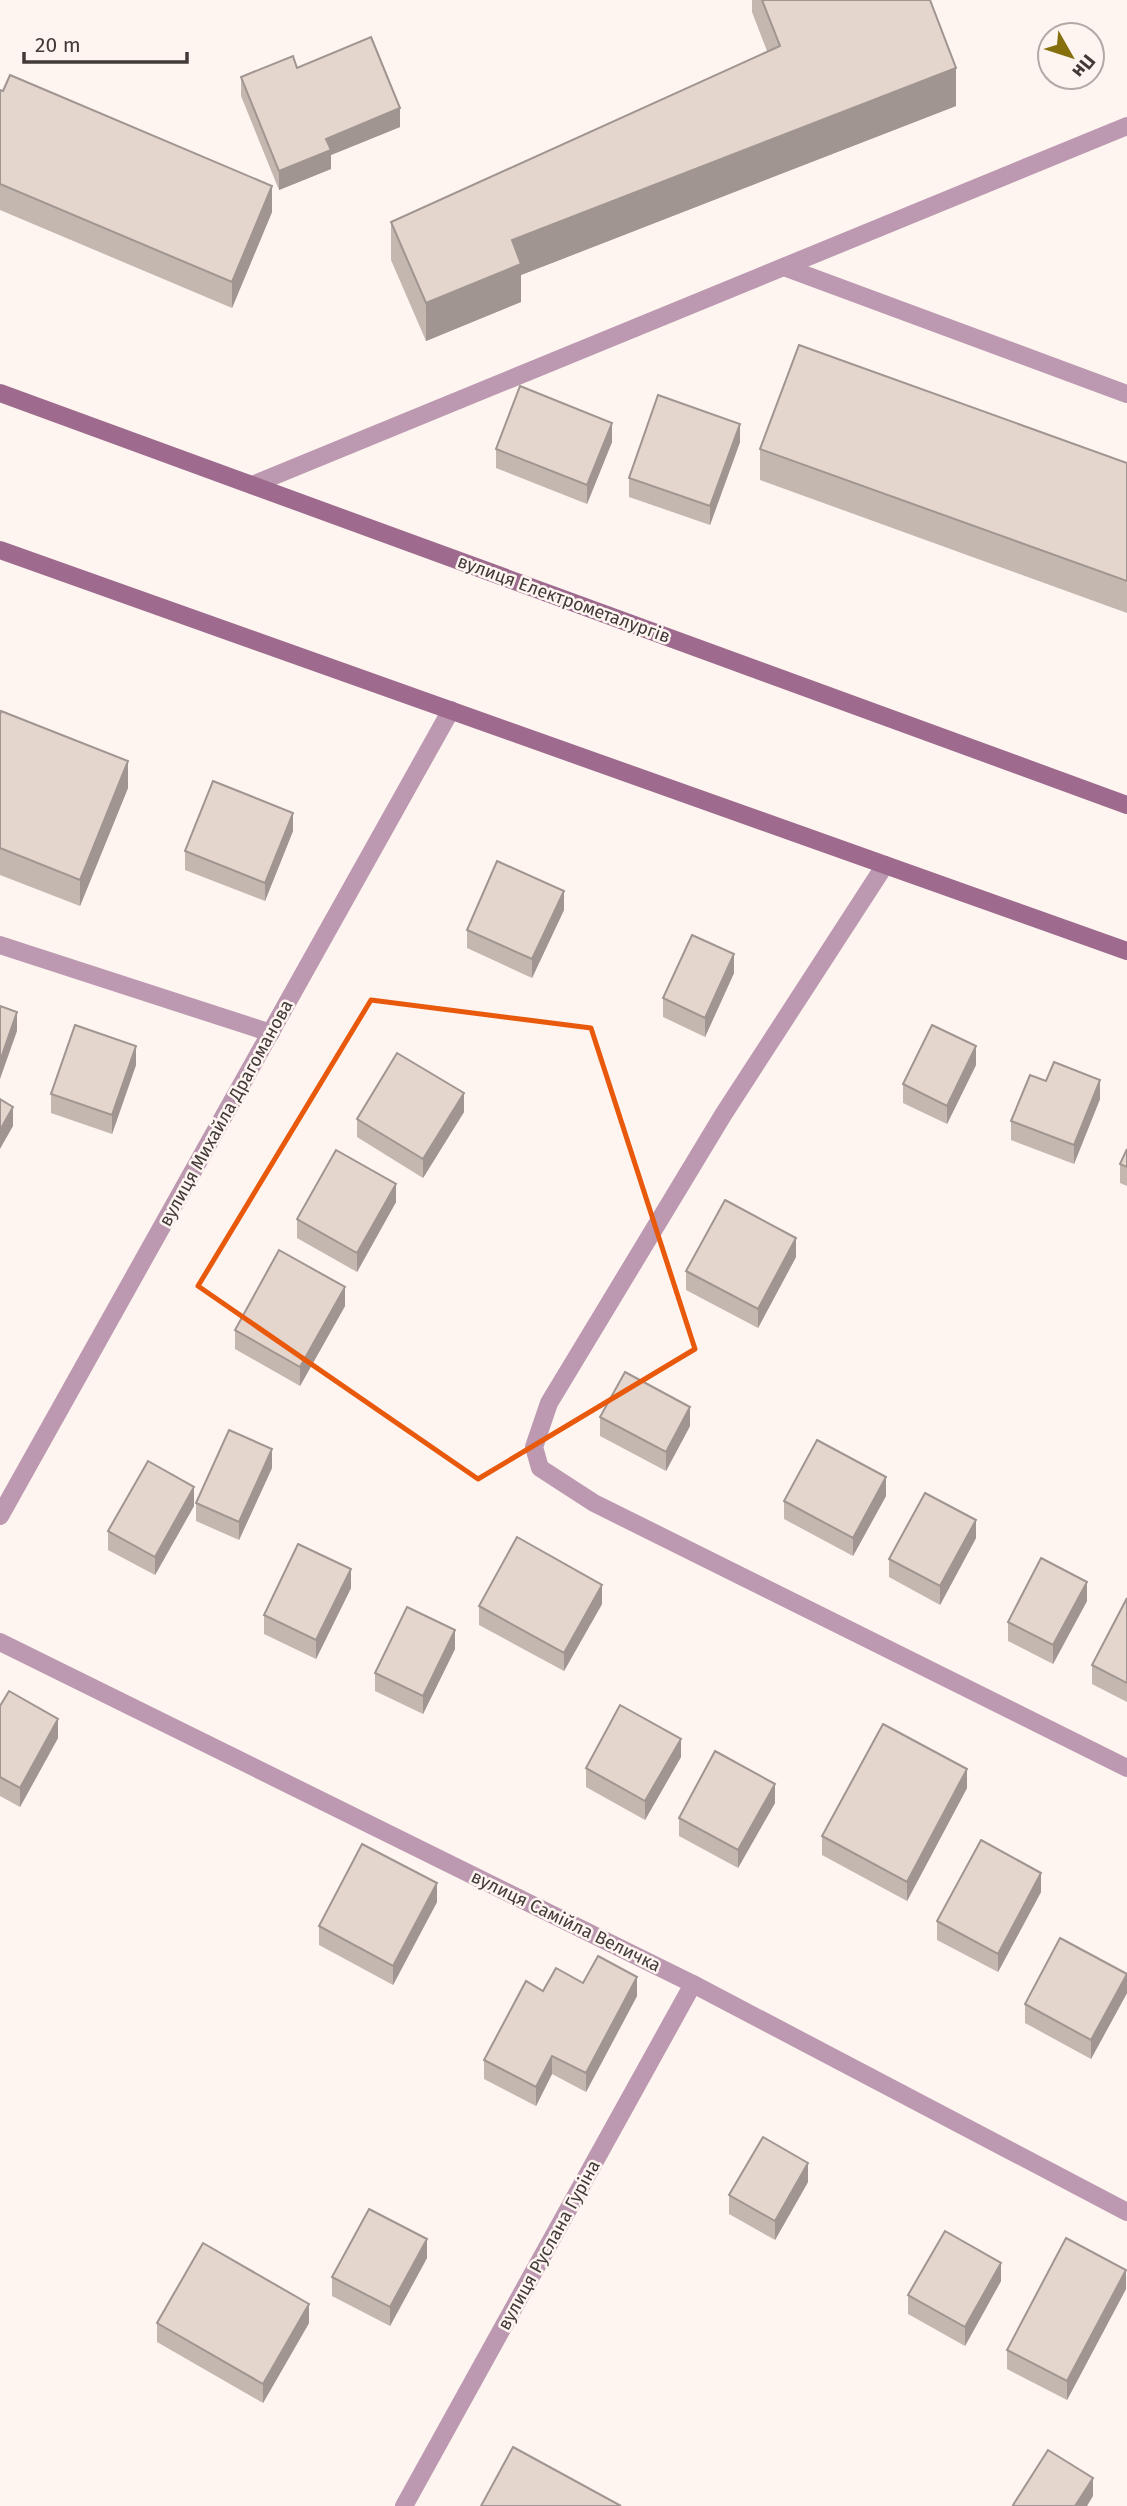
<svg xmlns="http://www.w3.org/2000/svg" width="1127" height="2506" font-family="'Fira Sans',sans-serif">
<style>
.lines{fill:none;stroke-linecap:round;stroke-linejoin:round}
.lane{stroke:#bc99b1;stroke-width:18}
.street{stroke:#bc99b1;stroke-width:18}
.secondary{stroke:#9e6b8f;stroke-width:18}
.wall{fill:#c4b7b0}
.shaded-wall{fill:#a09590}
.building{fill:#e4d5cd;stroke:#a09590;stroke-width:2}
.marked{fill:none;stroke:#e8590c;stroke-width:5;stroke-linejoin:round}
.labels{text-anchor:middle;dominant-baseline:central;stroke-width:5;stroke-linejoin:round;paint-order:stroke}
.street-label{font-size:18px;fill:#413b38;stroke:#fef4f0}
</style>
<rect width="100%" height="100%" fill="#fef4f0"/>
<g class="lines">
<path class="lane" d="M784,267l343,127"/>
<g class="street">
<path d="M252,485l875,-359"/>
<path d="M885,865l-162,250 -174,288 -15,44 6,21 54,35 533,265"/>
<path d="M0,945l271,88"/>
<path d="M0,1516l451,-806"/>
<path d="M0,1642l693,342 434,228"/>
<path d="M404,2506l289,-522"/>
</g>
<g class="secondary">
<path d="M0,393l1127,412"/>
<path d="M0,550l1127,401"/>
</g>
</g>
<g class="wall">
<path d="M752,0h178l26,106 -435,169v27l-95,39 -35,-81v-38l376,-171 -15,-39z"/>
<path d="M297,68l103,59 -69,28v14l-52,21 -38,-94v-19z"/>
<path d="M0,90l272,122 -40,96 -232,-98z"/>
<path d="M612,442l-25,62 -91,-36v-19z"/>
<path d="M740,442l-30,83 -81,-28v-19z"/>
<path d="M760,449l367,14v150l-367,-133z"/>
<path d="M0,715l128,73 -48,118 -80,-31z"/>
<path d="M293,831l-28,70 -80,-31v-19z"/>
<path d="M564,910l-32,68 -65,-30v-18z"/>
<path d="M734,973l-29,64 -42,-20v-19z"/>
<path d="M136,1065l-24,69 -61,-21v-19z"/>
<path d="M976,1065l-29,59 -44,-21v-19z"/>
<path d="M1046,1081l54,18 -26,65 -63,-24v-19z"/>
<path d="M464,1112l-41,66 -66,-41v-18z"/>
<path d="M1127,1149v37l-7,-3v-19z"/>
<path d="M396,1202l-39,70 -60,-34v-19z"/>
<path d="M796,1257l-38,71 -72,-38v-19z"/>
<path d="M345,1306l-45,80 -65,-37v-19z"/>
<path d="M600,1417l90,9 -24,45 -66,-35z"/>
<path d="M272,1468l-33,72 -43,-19v-18z"/>
<path d="M886,1496l-33,60 -69,-37v-18z"/>
<path d="M194,1506l-39,69 -47,-25v-19z"/>
<path d="M976,1538l-36,67 -51,-28v-18z"/>
<path d="M351,1588l-35,71 -52,-25v-19z"/>
<path d="M1127,1598v104l-35,-18v-19z"/>
<path d="M1087,1601l-34,63 -45,-23v-19z"/>
<path d="M602,1604l-38,67 -85,-46v-19z"/>
<path d="M455,1649l-32,65 -48,-23v-18z"/>
<path d="M0,1706l58,32 -38,69 -20,-11z"/>
<path d="M681,1757l-36,63 -59,-33v-19z"/>
<path d="M967,1788l-60,113 -85,-46v-19z"/>
<path d="M775,1803l-37,65 -59,-32v-18z"/>
<path d="M1041,1892l-43,80 -61,-32v-19z"/>
<path d="M437,1902l-44,83 -74,-40v-19z"/>
<path d="M583,1983l54,13 -51,96 -34,-18 -16,32 -52,-27v-19l59,-69z"/>
<path d="M1127,1993l-36,66 -66,-36v-19z"/>
<path d="M808,2182l-33,58 -46,-26v-19z"/>
<path d="M427,2258l-37,68 -58,-30v-19z"/>
<path d="M1001,2281l-36,65 -57,-32v-19z"/>
<path d="M1126,2289l-59,111 -60,-31v-19z"/>
<path d="M157,2323h152l-46,80 -106,-61z"/>
</g>
<g class="shaded-wall">
<path d="M956,68v38l-435,169v27l-95,39v-38l86,-63z"/>
<path d="M400,108v19l-69,28v14l-52,21v-19l47,-32z"/>
<path d="M272,186v26l-40,96v-26z"/>
<path d="M612,423v19l-25,62v-19z"/>
<path d="M740,424v18l-30,83v-19z"/>
<path d="M128,761v27l-48,118v-26z"/>
<path d="M293,813v18l-28,70v-18z"/>
<path d="M564,891v19l-32,68v-19z"/>
<path d="M734,954v19l-29,64v-19z"/>
<path d="M17,1012v19l-17,48v-18z"/>
<path d="M136,1046v19l-24,69v-19z"/>
<path d="M976,1046v19l-29,59v-18z"/>
<path d="M1100,1080v19l-26,65v-19z"/>
<path d="M464,1093v19l-41,66v-19z"/>
<path d="M13,1107v19l-13,23v-19z"/>
<path d="M396,1184v18l-39,70v-19z"/>
<path d="M796,1238v19l-38,71v-19z"/>
<path d="M345,1287v19l-45,80v-19z"/>
<path d="M690,1407v19l-24,45v-19z"/>
<path d="M272,1449v19l-33,72v-18z"/>
<path d="M886,1477v19l-33,60v-18z"/>
<path d="M194,1487v19l-39,69v-18z"/>
<path d="M976,1520v18l-36,67v-19z"/>
<path d="M351,1569v19l-35,71v-19z"/>
<path d="M1087,1582v19l-34,63v-19z"/>
<path d="M602,1585v19l-38,67v-18z"/>
<path d="M455,1630v19l-32,65v-18z"/>
<path d="M58,1719v19l-38,69v-19z"/>
<path d="M681,1739v18l-36,63v-19z"/>
<path d="M967,1769v19l-60,113v-19z"/>
<path d="M775,1784v19l-37,65v-18z"/>
<path d="M1041,1873v19l-43,80v-18z"/>
<path d="M437,1883v19l-44,83v-19z"/>
<path d="M1127,1974v19l-36,66v-19z"/>
<path d="M637,1977v19l-51,96v-19z"/>
<path d="M552,2056v18l-16,32v-19z"/>
<path d="M808,2163v19l-33,58v-19z"/>
<path d="M427,2239v19l-37,68v-19z"/>
<path d="M1001,2263v18l-36,65v-19z"/>
<path d="M1126,2270v19l-59,111v-19z"/>
<path d="M309,2304v19l-46,80v-19z"/>
<path d="M1093,2478v18l-6,10h-12z"/>
</g>
<g class="building">
<path d="M762,0h168l26,68 -444,172 9,24 -95,39 -35,-81 389,-176z"/>
<path d="M371,37l29,71 -74,31 5,11 -52,21 -38,-94 52,-21 4,12z"/>
<path d="M10,75l262,111 -40,96 -232,-98v-94l3,1z"/>
<path d="M799,345l328,118v118l-367,-132z"/>
<path d="M520,386l92,37 -25,62 -91,-36z"/>
<path d="M658,395l82,29 -30,82 -81,-28z"/>
<path d="M1,711l127,50 -48,119 -80,-32v-133z"/>
<path d="M213,781l80,32 -28,70 -80,-32z"/>
<path d="M497,861l67,30 -32,68 -65,-29z"/>
<path d="M692,935l42,19 -29,64 -42,-20z"/>
<path d="M0,1006l17,6 -17,49z"/>
<path d="M75,1025l61,21 -24,69 -61,-21z"/>
<path d="M932,1025l44,21 -29,60 -44,-22z"/>
<path d="M397,1053l67,40 -41,66 -66,-40z"/>
<path d="M1054,1062l46,18 -26,65 -63,-24 19,-46 16,6z"/>
<path d="M0,1099l13,8 -13,23z"/>
<path d="M1127,1149v18l-7,-3z"/>
<path d="M336,1150l60,34 -39,69 -60,-34z"/>
<path d="M725,1200l71,38 -38,71 -72,-38z"/>
<path d="M279,1250l66,37 -45,80 -65,-37z"/>
<path d="M625,1372l65,35 -24,45 -66,-35z"/>
<path d="M229,1430l43,19 -33,73 -43,-19z"/>
<path d="M817,1440l69,37 -33,61 -69,-37z"/>
<path d="M148,1461l46,26 -39,70 -47,-26z"/>
<path d="M925,1493l51,27 -36,66 -51,-27z"/>
<path d="M517,1537l85,48 -38,68 -85,-47z"/>
<path d="M298,1544l53,25 -35,71 -52,-25z"/>
<path d="M1041,1558l46,24 -34,63 -45,-23z"/>
<path d="M1127,1598v85l-35,-18z"/>
<path d="M407,1607l48,23 -32,66 -48,-23z"/>
<path d="M9,1691l49,28 -38,69 -20,-11v-71z"/>
<path d="M620,1705l61,34 -36,62 -59,-33z"/>
<path d="M883,1724l84,45 -60,113 -85,-46z"/>
<path d="M715,1751l60,33 -37,66 -59,-32z"/>
<path d="M981,1840l60,33 -43,81 -61,-33z"/>
<path d="M362,1844l75,39 -44,83 -74,-40z"/>
<path d="M1060,1938l67,36 -36,66 -66,-36z"/>
<path d="M598,1956l39,21 -51,96 -34,-17 -16,31 -52,-27 42,-79 17,10 13,-23 27,15z"/>
<path d="M763,2137l45,26 -33,58 -46,-26z"/>
<path d="M369,2209l58,30 -37,68 -58,-30z"/>
<path d="M945,2231l56,32 -36,64 -57,-32z"/>
<path d="M1066,2238l60,32 -59,111 -60,-31z"/>
<path d="M203,2243l106,61 -46,80 -106,-61z"/>
<path d="M513,2447l108,59h-140z"/>
<path d="M1048,2450l45,28 -18,28h-60l-2,-1z"/>
</g>
<path class="marked" d="M371,1000l220,28 104,321 -217,130 -280,-193z"/>
<g class="labels">
<g class="street-label">
<text transform="translate(564 599) rotate(20)">вулиця Електрометалургів</text>
<text transform="translate(226 1113) rotate(-61)">вулиця Михайла Драгоманова</text>
<text transform="translate(566 1921) rotate(26)">вулиця Самійла Величка</text>
<text transform="translate(549 2245) rotate(-61)">вулиця Руслана Гуріна</text>
</g>
</g>
<g transform="translate(1071 56) rotate(129)"><circle r="33" fill="#fef4f0" stroke="#b2aaa6" stroke-width="2"/>
<path d="M0-5L12 26L0 18L-12 26Z" fill="#866f0d"/>
<text y="-10" font-size="19" font-weight="bold" text-anchor="middle" fill="#413b38">Пн</text>
</g>
<path d="M24 52v10h163v-10" fill="none" stroke="#413b38" stroke-width="3.5"/>
<text x="35" y="52" font-size="21" fill="#413b38" stroke="#fef4f0" stroke-width="5" paint-order="stroke">20 m</text>
</svg>
